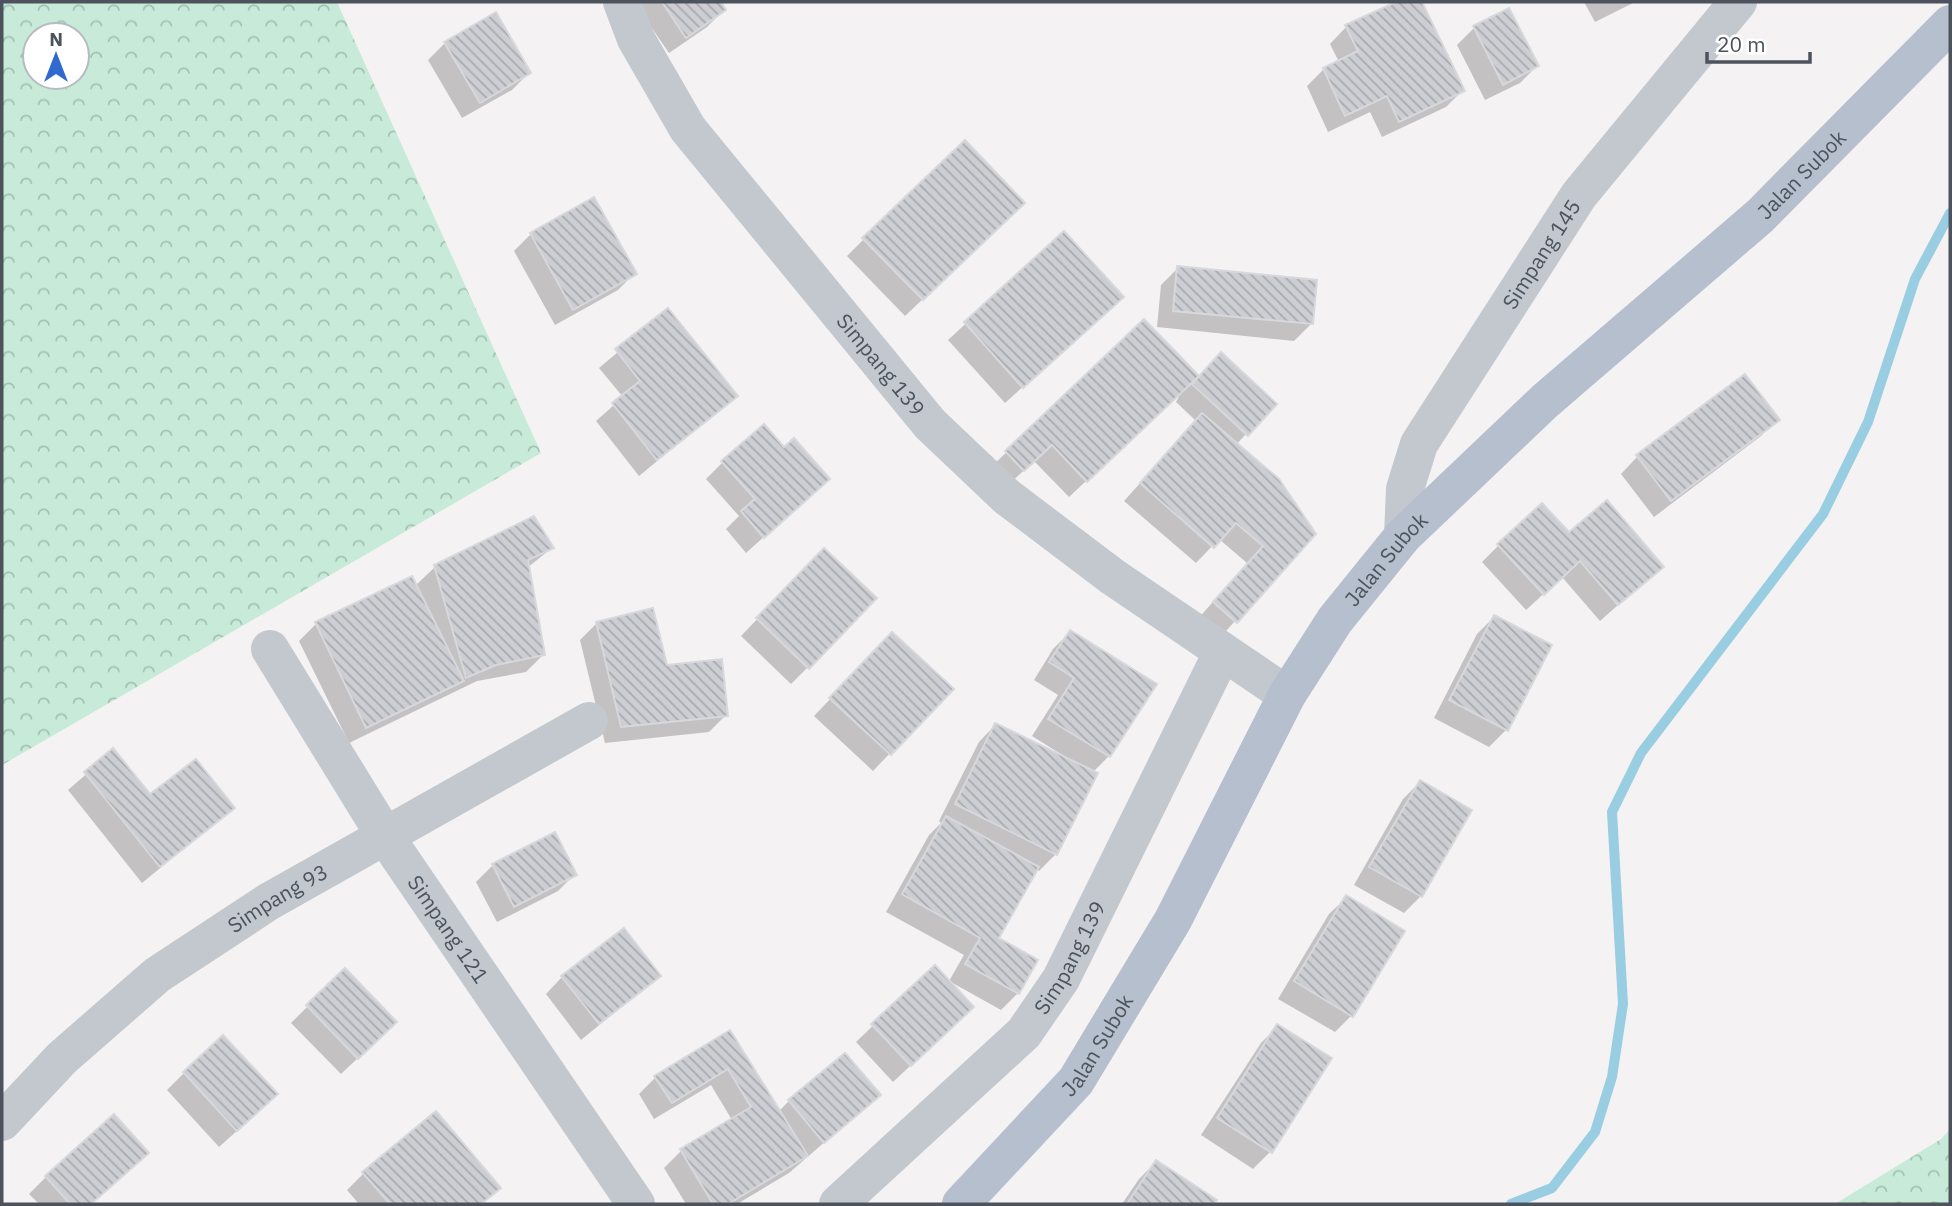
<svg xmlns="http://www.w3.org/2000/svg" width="1952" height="1206" font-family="'IBM Plex Sans',sans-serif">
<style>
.forest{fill:url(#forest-crowns);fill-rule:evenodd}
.shadow{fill:#0003}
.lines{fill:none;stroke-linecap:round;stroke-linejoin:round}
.stream{stroke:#99cde2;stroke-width:10}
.building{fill:url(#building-back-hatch);stroke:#d7d8dc;stroke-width:2}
.minor{stroke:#c2c8ce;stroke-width:38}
.major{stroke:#b5bfcd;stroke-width:38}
.labels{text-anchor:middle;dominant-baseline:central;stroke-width:5;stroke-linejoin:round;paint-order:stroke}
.street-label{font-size:21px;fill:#4c535d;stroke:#fff}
</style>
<defs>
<pattern id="forest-crowns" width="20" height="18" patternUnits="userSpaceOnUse" patternTransform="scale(1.75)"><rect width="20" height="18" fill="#c7ebd8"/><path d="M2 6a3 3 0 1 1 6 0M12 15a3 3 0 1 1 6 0" fill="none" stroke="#a4c1b2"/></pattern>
<pattern id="building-back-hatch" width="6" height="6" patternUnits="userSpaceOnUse" patternTransform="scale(1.75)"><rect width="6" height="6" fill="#cdced3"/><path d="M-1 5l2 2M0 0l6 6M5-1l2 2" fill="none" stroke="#a9aaae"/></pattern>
</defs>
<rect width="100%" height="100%" fill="#f4f2f2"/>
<g class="forest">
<path d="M2,2h335l204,451 -539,312zM35,35h42v42h-42z"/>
<path d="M1950,1129v75h-115l106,-65z"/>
</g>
<g class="shadow">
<path d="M634,2h84l6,8 -17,17 -38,26z"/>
<path d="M1400,2h20l43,88 -17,17 -64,30 -12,-25 -42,20 -21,-46 17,-17 15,-7 -9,-18 16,-17z"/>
<path d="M1584,2h51l-40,20z"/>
<path d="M1508,10l29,56 -17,17 -35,17 -28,-55 17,-17z"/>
<path d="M445,43l84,30 -17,17 -50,28 -34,-58z"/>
<path d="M1006,220l-101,96 -58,-60 17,-17z"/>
<path d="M1064,233l40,80 -99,90 -57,-63z"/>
<path d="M531,234l104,39 -17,17 -63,35 -41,-74z"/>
<path d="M1178,268l133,56 -17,17 -137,-14 4,-42z"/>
<path d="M668,310l68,86 -97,80 -43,-55 27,-24 -24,-29z"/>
<path d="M1144,321l102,113 -10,11 77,88 -94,106 -22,-19 50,-57 -28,-24 -23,24 -72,-62 72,-80 -20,-19 6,-11 -113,106 -35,-36 -28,26 -17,-18z"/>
<path d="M1777,419l-16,17 -107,81 -33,-43 16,-17z"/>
<path d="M784,449l44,30 -82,74 -20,-24 13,-13 -33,-37 17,-17z"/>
<path d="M1569,535l92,32 -61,54 -38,-44 -36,33 -44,-48 17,-17z"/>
<path d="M552,548l-25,20 16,87 -17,17 -49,9 -128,62 -50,-102 17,-17 99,-38 20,-19z"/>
<path d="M807,567l1,100 -17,17 -50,-48z"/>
<path d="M1494,617l12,113 -17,17 -55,-29 43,-84z"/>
<path d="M597,623l69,43 60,49 -17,17 -104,11 -25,-103z"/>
<path d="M1070,632l84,53 -45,71 -17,17 -36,81 -17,17 -4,-2 -39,70 22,54 -17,17 -52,-29 15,-26 -78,-43 43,-77 12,-12 -2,-2 40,-79 16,-17 67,33 2,-2 -32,-20 26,-41 -24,-15 19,-31z"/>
<path d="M876,651l75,38 -78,82 -59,-55z"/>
<path d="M113,751l37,46 83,11 -91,75 -74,-93z"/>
<path d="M1420,782l1,114 -17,17 -50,-28 49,-86z"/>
<path d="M554,834l21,40 -17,17 -61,31 -21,-40 17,-17z"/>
<path d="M1346,898l5,118 -16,16 -57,-33 51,-85z"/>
<path d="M934,967l21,57 -62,58 -37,-40z"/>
<path d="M659,976l-78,64 -35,-46 16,-17z"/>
<path d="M308,1006l70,33 -37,35 -50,-51z"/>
<path d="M1278,1026l-8,126 -17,17 -52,-34 60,-92z"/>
<path d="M730,1033l48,79 11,-11 90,-6 -90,78 -52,31h-51l-22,-36 17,-17 51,-31 -21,-35 -57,34 -15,-25 17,-17z"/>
<path d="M184,1073l75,38 -40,36 -52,-57z"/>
<path d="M1156,1162l59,38 -3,4h-90l17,-25z"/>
<path d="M130,1170l-39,34h-52l-10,-10 17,-17z"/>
<path d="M364,1173l134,15 -16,16h-123l-12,-14z"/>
</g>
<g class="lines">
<path class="stream" d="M1511,1204l41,-16 43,-56 17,-55 11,-73 -11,-192 29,-59 182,-239 45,-92 47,-143 35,-66"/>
</g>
<g class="building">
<path d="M662,2h59l5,8 -40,28z"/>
<path d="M1396,2h26l43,89 -66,31 -12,-26 -42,20 -22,-48 35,-17 -13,-26z"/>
<path d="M1509,8l30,58 -36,19 -30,-59z"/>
<path d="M496,12l35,61 -51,30 -36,-61z"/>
<path d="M965,140l60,63 -102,97 -61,-62z"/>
<path d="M594,197l43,77 -64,36 -43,-77z"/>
<path d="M1064,231l60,66 -101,91 -59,-66z"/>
<path d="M1177,266l140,14 -4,44 -140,-13z"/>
<path d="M668,308l70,88 -81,64 -45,-57 28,-22 -25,-32z"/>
<path d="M1144,319l55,57 -112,106 -35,-37 -28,26 -19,-20z"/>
<path d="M1221,352l56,52 -29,32 -56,-52z"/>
<path d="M1745,374l35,46 -109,81 -35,-46z"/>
<path d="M1202,413l77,66 37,55 -79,89 -24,-21 50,-56 -27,-23 -22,25 -74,-65z"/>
<path d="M764,424l20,23 10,-9 36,41 -66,59 -23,-27 14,-12 -34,-38z"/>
<path d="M1607,500l57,67 -46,38 -38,-44 -36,34 -47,-51 45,-41 27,29z"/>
<path d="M534,516l20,32 -26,12 17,95 -49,10 -30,13 -32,-113z"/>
<path d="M824,548l53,50 -68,71 -53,-51z"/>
<path d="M412,576l52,105 -98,47 -51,-106z"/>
<path d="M653,608l14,57 55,-6 6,57 -107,11 -25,-105z"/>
<path d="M1494,615l58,30 -44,86 -59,-31z"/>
<path d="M1070,630l87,54 -47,73 -62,-38 26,-41 -25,-16z"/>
<path d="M892,632l62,57 -63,66 -62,-57z"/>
<path d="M995,723l103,50 -41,82 -102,-51z"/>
<path d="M113,748l37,46 46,-35 39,49 -75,59 -76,-95z"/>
<path d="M1420,780l52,30 -50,87 -53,-30z"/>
<path d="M946,816l93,51 -40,71 39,22 -19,34 -54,-30 15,-26 -78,-44z"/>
<path d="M555,832l22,43 -63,32 -22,-43z"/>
<path d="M1346,895l59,36 -52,86 -59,-36z"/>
<path d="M624,928l37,48 -62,48 -38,-48z"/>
<path d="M935,965l39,42 -63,59 -40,-42z"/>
<path d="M345,968l52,54 -39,37 -52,-54z"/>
<path d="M1277,1024l55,34 -60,95 -55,-35z"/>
<path d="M730,1030l78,126 -80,48h-15l-33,-55 71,-42 -23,-38 -56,34 -18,-27z"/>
<path d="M223,1035l55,59 -41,37 -54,-59z"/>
<path d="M845,1053l36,42 -57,48 -36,-43z"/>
<path d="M436,1111l65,77 -20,16h-91l-28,-32z"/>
<path d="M114,1114l35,39 -58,51h-21l-25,-28z"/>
<path d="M1156,1160l61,40 -3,4h-87z"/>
</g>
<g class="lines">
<g class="minor">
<path id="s1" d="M622,2l14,37 52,90 242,295 77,73 106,80 174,118"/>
<path id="s2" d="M1403,536l2,-47 14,-45 160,-249 159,-193"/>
<path id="s3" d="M270,649l115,187 251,368"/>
<path id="s4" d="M2,1122l60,-64 95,-83 111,-73 321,-181"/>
<path id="s5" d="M838,1204l186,-171 37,-54 161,-326"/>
</g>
<path class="major" id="s6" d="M961,1204l115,-123 97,-161 114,-225 48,-75 68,-84 142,-135 215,-185 190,-192"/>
</g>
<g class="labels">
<g class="street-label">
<text stroke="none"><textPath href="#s6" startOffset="1344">Jalan Subok</textPath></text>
<text stroke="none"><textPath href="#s2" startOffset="320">Simpang 145</textPath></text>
<text stroke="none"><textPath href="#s1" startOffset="448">Simpang 139</textPath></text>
<text stroke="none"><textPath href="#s6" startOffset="777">Jalan Subok</textPath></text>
<text stroke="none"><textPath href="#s4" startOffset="357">Simpang 93</textPath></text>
<text stroke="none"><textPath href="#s3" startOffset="332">Simpang 121</textPath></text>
<text stroke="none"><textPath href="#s5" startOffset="341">Simpang 139</textPath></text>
<text stroke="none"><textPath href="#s6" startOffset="210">Jalan Subok</textPath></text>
</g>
</g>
<rect width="1952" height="1206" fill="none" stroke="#4c535d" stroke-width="7"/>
<g transform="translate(56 56)"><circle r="33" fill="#ffffff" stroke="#b7babe" stroke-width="2"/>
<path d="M0-5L12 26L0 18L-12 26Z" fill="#3169cf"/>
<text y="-10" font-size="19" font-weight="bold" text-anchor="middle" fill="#4c535d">N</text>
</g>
<path d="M1707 52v10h103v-10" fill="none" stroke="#4c535d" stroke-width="3.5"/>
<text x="1717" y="52" font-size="21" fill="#4c535d" stroke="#ffffff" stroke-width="5" paint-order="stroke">20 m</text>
</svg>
